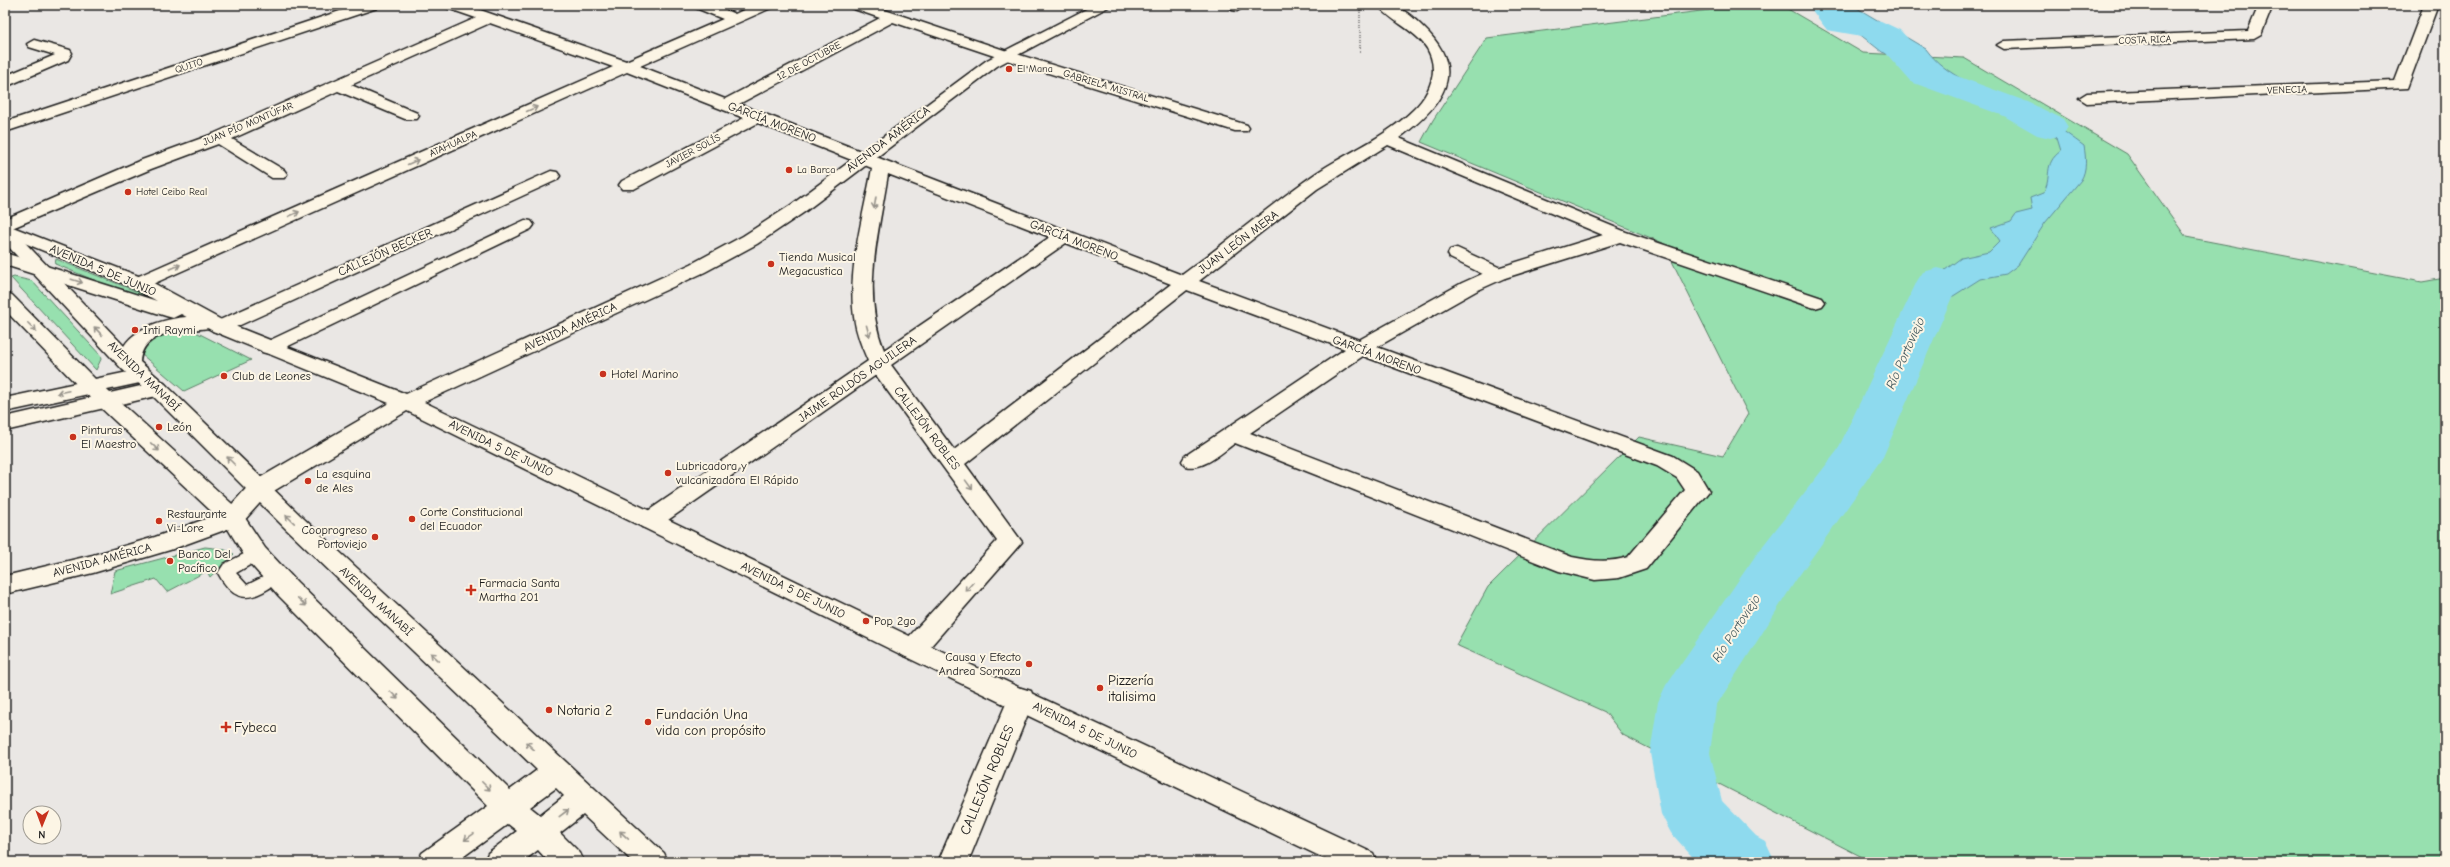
<svg xmlns="http://www.w3.org/2000/svg" width="2450" height="867" font-family="'Comic Neue',sans-serif">
<style>
.green{fill:#97e0af;stroke:#5a7e66}
.water{fill:#8edaee;stroke:#608e9a}
.lines{fill:none;stroke-linecap:round;stroke-linejoin:round}
.river{fill:#8edaee;fill-rule:evenodd}
.service-casing{stroke:#1c1c1c;stroke-width:3}
.pedestrian-casing{stroke:#1c1c1c;stroke-width:3}
.minor-casing{stroke:#1c1c1c;stroke-width:3}
.tertiary-casing{stroke:#1c1c1c;stroke-width:3}
.secondary-casing{stroke:#1c1c1c;stroke-width:3}
.path{stroke:#1c1c1c;stroke-width:2;stroke-dasharray:0.5 2;stroke-linecap:butt}
.service{fill:#fcf5e5;fill-rule:evenodd}
.pedestrian{fill:#fcf5e5;fill-rule:evenodd}
.minor{fill:#fcf5e5;fill-rule:evenodd}
.tertiary{fill:#fcf5e5;fill-rule:evenodd}
.secondary{fill:#fcf5e5;fill-rule:evenodd}
.oneway{stroke:#97938b}
.poi-dot{fill:#c8321e;stroke:#fcf5e5;stroke-width:1.5}
.labels{text-anchor:middle;dominant-baseline:central;stroke-width:4;stroke-linejoin:round;paint-order:stroke}
.far-street-label{font-size:10px;fill:#1c1c1c;stroke:#fcf5e5}
.far-poi-label{font-size:10px;fill:#1c1c1c;stroke:#fcf5e5;text-anchor:start}
.street-label{font-size:12px;fill:#1c1c1c;stroke:#fcf5e5}
.poi-label{font-size:12px;fill:#1c1c1c;stroke:#fcf5e5;text-anchor:start}
.water-label{font-size:13px;font-style:italic;fill:#3e555b;stroke:#fcf5e5}
.near-poi-label{font-size:14px;fill:#1c1c1c;stroke:#fcf5e5;text-anchor:start}
.near-street-label{font-size:14px;fill:#1c1c1c;stroke:#fcf5e5}
</style>
<rect width="100%" height="100%" fill="#eae7e4"/>
<filter id="ink" filterUnits="userSpaceOnUse"><feTurbulence type="fractalNoise" baseFrequency=".025" numOctaves="2"/><feDisplacementMap in="SourceGraphic" scale="8" xChannelSelector="R" yChannelSelector="G"/><feConvolveMatrix kernelMatrix="1 2 1 2 8 2 1 2 1" color-interpolation-filters="sRGB"/></filter>
<g filter="url(#ink)">
<g class="green">
<path d="M1702,5h79l82,48 101,5 163,96 59,83 236,45 23,-4v584h-573l-249,-127 -18,-23 -149,-67 32,-58 151,-150 84,19 25,-42 -85,-171 -242,-101 12,-22 54,-82 222,-28z"/>
<path d="M56,259l92,37 -6,4 -87,-36z"/>
<path d="M14,277l18,4 70,76 -6,13 -85,-92z"/>
<path d="M190,329l61,31 -67,31 -43,-37 2,-10 15,-10z"/>
<path d="M205,547l18,2 11,5 -24,23 -3,-6 -40,21 -11,-13 -46,15 5,-23z"/>
</g>
<path class="water" d="M1817,5h35l74,44c20,28 56,39 85,52 26,11 50,28 73,45 2,12 3,24 -3,34l-36,43 -27,42 -12,9 -26,5 -33,21 -15,41 -16,20 -11,-44 40,-47 16,-12 28,-6 11,-11 -9,-13 20,-7 5,-7 16,-4 -2,-12 13,-5c10,-15 -1,-29 18,-42l-4,-13 -58,-31 -16,-12 -12,-4h-25l-3,-13 -22,-12 -39,-14 -29,-23z"/>
<g class="lines">
<g class="river">
<path d="M1808,5h31l9,10 33,6 19,9 35,38 93,34 35,17 5,8 -5,8 -13,3 -13,-3 -33,-19 -93,-34 -33,-38 -16,-8 -35,-6z"/>
<path d="M1938,268l15,4 6,9 -76,176 -87,123 -80,126 -6,47 12,48 34,35 9,5 10,21h-78l-26,-29 -10,-19 -11,-61 8,-51 8,-17 92,-133 79,-101 80,-170 6,-9z"/>
</g>
<g class="service-casing">
<path id="service" d="M256,548l6,2 2,4 -2,4 -26,15 11,12 30,-15 6,2 2,4c-3,7 -11,9 -17,13 -24,15 -37,8 -50,-16l6,-9z"/>
</g>
<g class="pedestrian-casing">
<path id="pedestrian" d="M1457,248l48,22 3,4 -3,4h-14l-41,-20 -2,-4 2,-4z"/>
</g>
<g class="minor-casing">
<g id="minor">
<path d="M358,5h21l-2,3 -372,124v-10z"/>
<path d="M445,5h21l160,56 97,-42 -27,-11 -2,-3h19l22,9 19,-9h19l-2,3 -131,58 85,33 155,-81 -29,-10 -2,-3h21l140,47 237,73 2,3 -2,3h-12l-235,-73 -107,-36 -154,82 443,171c45,-33 87,-69 133,-101 33,-22 70,-36 99,-65 10,-9 19,-25 19,-39 0,-36 -40,-44 -55,-65 21,0 30,7 45,22 47,44 19,79 -24,111l227,94 196,66 3,4 -3,4 -7,2 -7,-2 -188,-64 -115,36 -29,13 -99,56 296,109 24,15 12,20 -63,78 -27,9 -24,2 -36,-9 -324,-128c-14,10 -32,28 -50,23l-3,-5 3,-5 160,-107 -158,-59 -222,174 57,78 -100,114 -9,3 -9,-3 -4,-7 4,-7 93,-101 -121,-166 -218,152 -8,2 -8,-2 -4,-6 4,-6 226,-154c-6,-14 -12,-28 -14,-44 -7,-49 10,-102 18,-149l-114,-45 -124,66h-12l-3,-4 3,-4 122,-63 -117,-46 -481,215h-14l-3,-4 3,-4 481,-212 -123,-44 -139,62 66,28 2,3 -2,3h-12l-67,-28 -106,48 52,31 3,4 -3,4h-12l-54,-34 -67,25 -146,62v-12l134,-58 74,-27 263,-116 -29,-10zM1388,145l215,90 -112,35 -29,13 -103,57 -160,-59 118,-92zM888,174l162,63 -166,113c-23,-57 -5,-118 4,-176zM1066,243l105,41 -217,166 -63,-85zM1363,356l294,110 20,12 8,12 -57,67c-19,6 -36,4 -56,0l-322,-124z"/>
<path d="M1229,5h14l1,2 -7,4 -5,-1z"/>
<path d="M2259,5h14l-12,30 -7,4 -250,10 -7,-4 7,-4 244,-10z"/>
<path d="M2424,5h14l-31,83 -320,15 -8,-5 8,-5 308,-12z"/>
<path d="M34,40l36,10 2,3 -4,7 -63,27v-11l50,-21 -26,-8 -2,-3z"/>
<path d="M551,171l6,1 3,4 -3,4 -330,151 -7,2 -7,-2 -3,-4 3,-4z"/>
<path d="M525,220l6,1 3,4 -3,4 -255,123 -7,2 -7,-2 -3,-4 3,-4z"/>
<path d="M142,369l7,2 3,5 -3,5 -144,31v-14z"/>
<path d="M158,382l7,2 4,5 -4,5 -160,37v-14z"/>
<path d="M1021,688l10,3 3,8 -66,163h-30l70,-163 3,-8z"/>
</g>
</g>
<g class="tertiary-casing">
<path id="tertiary" d="M1094,5h18l-115,61 -194,147 -46,31 -52,28 -281,130 498,240 451,211 4,9h-45l-428,-206 -497,-245 -140,84 -26,29 -71,26 -77,23 -88,21v-18l88,-21 62,-18 70,-25 26,-29 138,-80 -176,-72 -32,-17 -8,4 -7,-2 -161,-51v-12l152,48 -25,-14 -127,-52v-11l141,55 81,44 179,71 285,-130 52,-28 48,-31 196,-145z"/>
</g>
<g class="secondary-casing">
<path id="secondary" d="M5,227l6,1 113,118c15,-24 62,-34 89,-27l3,4 -3,4c-25,6 -70,-1 -73,35l25,22 137,133 362,336 4,9h-35l-50,-47 -23,18 20,20 4,9h-35l-11,-12 -16,12h-38l4,-9 29,-22 -9,-7 -52,38h-38l4,-9 66,-47 -209,-210 -32,-36 -22,-36 -141,-132 -79,-82v-17l7,2 86,87 143,130 24,36 32,34 213,208 27,-20 -251,-241 -135,-135 -29,-25 -117,-126zM556,788l8,8 -24,19 -10,-8z"/>
</g>
<path class="path" d="M1360,5v49"/>
<use href="#service" class="service"/>
<use href="#pedestrian" class="pedestrian"/>
<use href="#minor" class="minor"/>
<use href="#tertiary" class="tertiary"/>
<use href="#secondary" class="secondary"/>
</g>
<defs><path id="oneway-shaft" d="M-6 0H5M1.5-3L5.5 0L1.5 3" fill="none" stroke-width="1.6" stroke-linecap="round" stroke-linejoin="round"/></defs>
<g class="oneway">
<use href="#oneway-shaft" transform="translate(532 109) rotate(-24)"/>
<use href="#oneway-shaft" transform="translate(413 162) rotate(-24)"/>
<use href="#oneway-shaft" transform="translate(875 203) rotate(99)"/>
<use href="#oneway-shaft" transform="translate(294 214) rotate(-24)"/>
<use href="#oneway-shaft" transform="translate(175 267) rotate(-24)"/>
<use href="#oneway-shaft" transform="translate(77 281) rotate(18)"/>
<use href="#oneway-shaft" transform="translate(32 327) rotate(45)"/>
<use href="#oneway-shaft" transform="translate(98 331) rotate(-133)"/>
<use href="#oneway-shaft" transform="translate(868 331) rotate(75)"/>
<use href="#oneway-shaft" transform="translate(63 392) rotate(168)"/>
<use href="#oneway-shaft" transform="translate(155 447) rotate(43)"/>
<use href="#oneway-shaft" transform="translate(231 461) rotate(-135)"/>
<use href="#oneway-shaft" transform="translate(969 485) rotate(54)"/>
<use href="#oneway-shaft" transform="translate(290 519) rotate(-136)"/>
<use href="#oneway-shaft" transform="translate(969 587) rotate(132)"/>
<use href="#oneway-shaft" transform="translate(302 602) rotate(44)"/>
<use href="#oneway-shaft" transform="translate(435 657) rotate(-137)"/>
<use href="#oneway-shaft" transform="translate(394 695) rotate(45)"/>
<use href="#oneway-shaft" transform="translate(530 746) rotate(-137)"/>
<use href="#oneway-shaft" transform="translate(486 786) rotate(45)"/>
<use href="#oneway-shaft" transform="translate(564 813) rotate(-37)"/>
<use href="#oneway-shaft" transform="translate(624 835) rotate(-137)"/>
<use href="#oneway-shaft" transform="translate(469 837) rotate(145)"/>
</g>
</g>
<g class="poi-dot">
<circle cx="1009" cy="69" r="4"/>
<circle cx="789" cy="170" r="4"/>
<circle cx="128" cy="192" r="4"/>
<circle cx="771" cy="264" r="4"/>
<circle cx="135" cy="330" r="4"/>
<circle cx="603" cy="374" r="4"/>
<circle cx="224" cy="376" r="4"/>
<circle cx="159" cy="427" r="4"/>
<circle cx="73" cy="437" r="4"/>
<circle cx="668" cy="473" r="4"/>
<circle cx="308" cy="481" r="4"/>
<circle cx="412" cy="519" r="4"/>
<circle cx="159" cy="521" r="4"/>
<circle cx="375" cy="537" r="4"/>
<circle cx="170" cy="561" r="4"/>
<path d="M469 584h4v4h4v4h-4v4h-4v-4h-4v-4h4z"/>
<circle cx="866" cy="621" r="4"/>
<circle cx="1029" cy="664" r="4"/>
<circle cx="1100" cy="688" r="4"/>
<circle cx="549" cy="710" r="4"/>
<circle cx="648" cy="722" r="4"/>
<path d="M224 721h4v4h4v4h-4v4h-4v-4h-4v-4h4z"/>
</g>
<g class="labels">
<g class="far-street-label">
<text transform="translate(2145 40) rotate(-2)">COSTA RICA</text>
<text transform="translate(809 61) rotate(-28)">12 DE OCTUBRE</text>
<text transform="translate(189 66) rotate(-18)">QUITO</text>
<text transform="translate(1106 86) rotate(17)">GABRIELA MISTRAL</text>
<text transform="translate(2287 90) rotate(-2)">VENECIA</text>
<text transform="translate(248 124) rotate(-23)">JUAN PÍO MONTÚFAR</text>
<text transform="translate(453 144) rotate(-24)">ATAHUALPA</text>
<text transform="translate(693 151) rotate(-28)">JAVIER SOLÍS</text>
</g>
<g class="far-poi-label">
<text x="1017" y="69">El Mana</text>
<text x="797" y="170">La Barca</text>
<text x="136" y="192">Hotel Ceibo Real</text>
</g>
<g class="street-label">
<text transform="translate(772 122) rotate(21)">GARCÍA MORENO</text>
<text transform="translate(888 139) rotate(-37)">AVENIDA AMÉRICA</text>
<text transform="translate(1074 240) rotate(21)">GARCÍA MORENO</text>
<text transform="translate(1238 242) rotate(-37)">JUAN LEÓN MERA</text>
<text transform="translate(385 252) rotate(-24)">CALLEJÓN BECKER</text>
<text transform="translate(103 270) rotate(23)">AVENIDA 5 DE JUNIO</text>
<text transform="translate(570 327) rotate(-25)">AVENIDA AMÉRICA</text>
<text transform="translate(1377 355) rotate(20)">GARCÍA MORENO</text>
<text transform="translate(144 376) rotate(44)">AVENIDA MANABÍ</text>
<text transform="translate(857 379) rotate(-35)">JAIME ROLDÓS AGUILERA</text>
<text transform="translate(927 428) rotate(53)">CALLEJÓN ROBLES</text>
<text transform="translate(501 448) rotate(26)">AVENIDA 5 DE JUNIO</text>
<text transform="translate(102 560) rotate(-15)">AVENIDA AMÉRICA</text>
<text transform="translate(793 590) rotate(26)">AVENIDA 5 DE JUNIO</text>
<text transform="translate(376 601) rotate(43)">AVENIDA MANABÍ</text>
<text transform="translate(1085 730) rotate(26)">AVENIDA 5 DE JUNIO</text>
</g>
<g class="poi-label">
<text x="779" y="257">Tienda Musical<tspan x="779" dy="14">Megacustica</tspan></text>
<text x="143" y="330">Inti Raymi</text>
<text x="611" y="374">Hotel Marino</text>
<text x="232" y="376">Club de Leones</text>
<text x="167" y="427">León</text>
<text x="81" y="430">Pinturas<tspan x="81" dy="14">El Maestro</tspan></text>
<text x="676" y="466">Lubricadora y<tspan x="676" dy="14">vulcanizadora El Rápido</tspan></text>
<text x="316" y="474">La esquina<tspan x="316" dy="14">de Ales</tspan></text>
<text x="420" y="512">Corte Constitucional<tspan x="420" dy="14">del Ecuador</tspan></text>
<text x="167" y="514">Restaurante<tspan x="167" dy="14">Vi-Lore</tspan></text>
<text x="367" y="530" text-anchor="end">Cooprogreso<tspan x="367" dy="14">Portoviejo</tspan></text>
<text x="178" y="554">Banco Del<tspan x="178" dy="14">Pacífico</tspan></text>
<text x="479" y="583">Farmacia Santa<tspan x="479" dy="14">Martha 201</tspan></text>
<text x="874" y="621">Pop 2go</text>
<text x="1021" y="657" text-anchor="end">Causa y Efecto<tspan x="1021" dy="14">Andrea Sornoza</tspan></text>
</g>
<g class="water-label">
<text transform="translate(1905 353) rotate(-66)">Río Portoviejo</text>
<text transform="translate(1736 628) rotate(-57)">Río Portoviejo</text>
</g>
<g class="near-poi-label">
<text x="1108" y="680">Pizzería<tspan x="1108" dy="16">italisima</tspan></text>
<text x="557" y="710">Notaria 2</text>
<text x="656" y="714">Fundación Una<tspan x="656" dy="16">vida con propósito</tspan></text>
<text x="234" y="727">Fybeca</text>
</g>
<g class="near-street-label">
<text transform="translate(987 780) rotate(-67)">CALLEJÓN ROBLES</text>
</g>
</g>
<rect width="2450" height="867" fill="none" stroke="#fcf5e5" stroke-width="20"/>
<rect x="10" y="10" width="2430" height="847" fill="none" stroke="#1c1c1c" stroke-width="1.5" filter="url(#ink)"/>
<g transform="translate(42 825) rotate(181)"><circle r="19" fill="#fcf5e5" stroke="#a29e95"/>
<path d="M0-3L7 15L0 10L-7 15Z" fill="#c8321e"/>
<text y="-6" font-size="11" font-weight="bold" text-anchor="middle" fill="#1c1c1c">N</text>
</g>
</svg>
